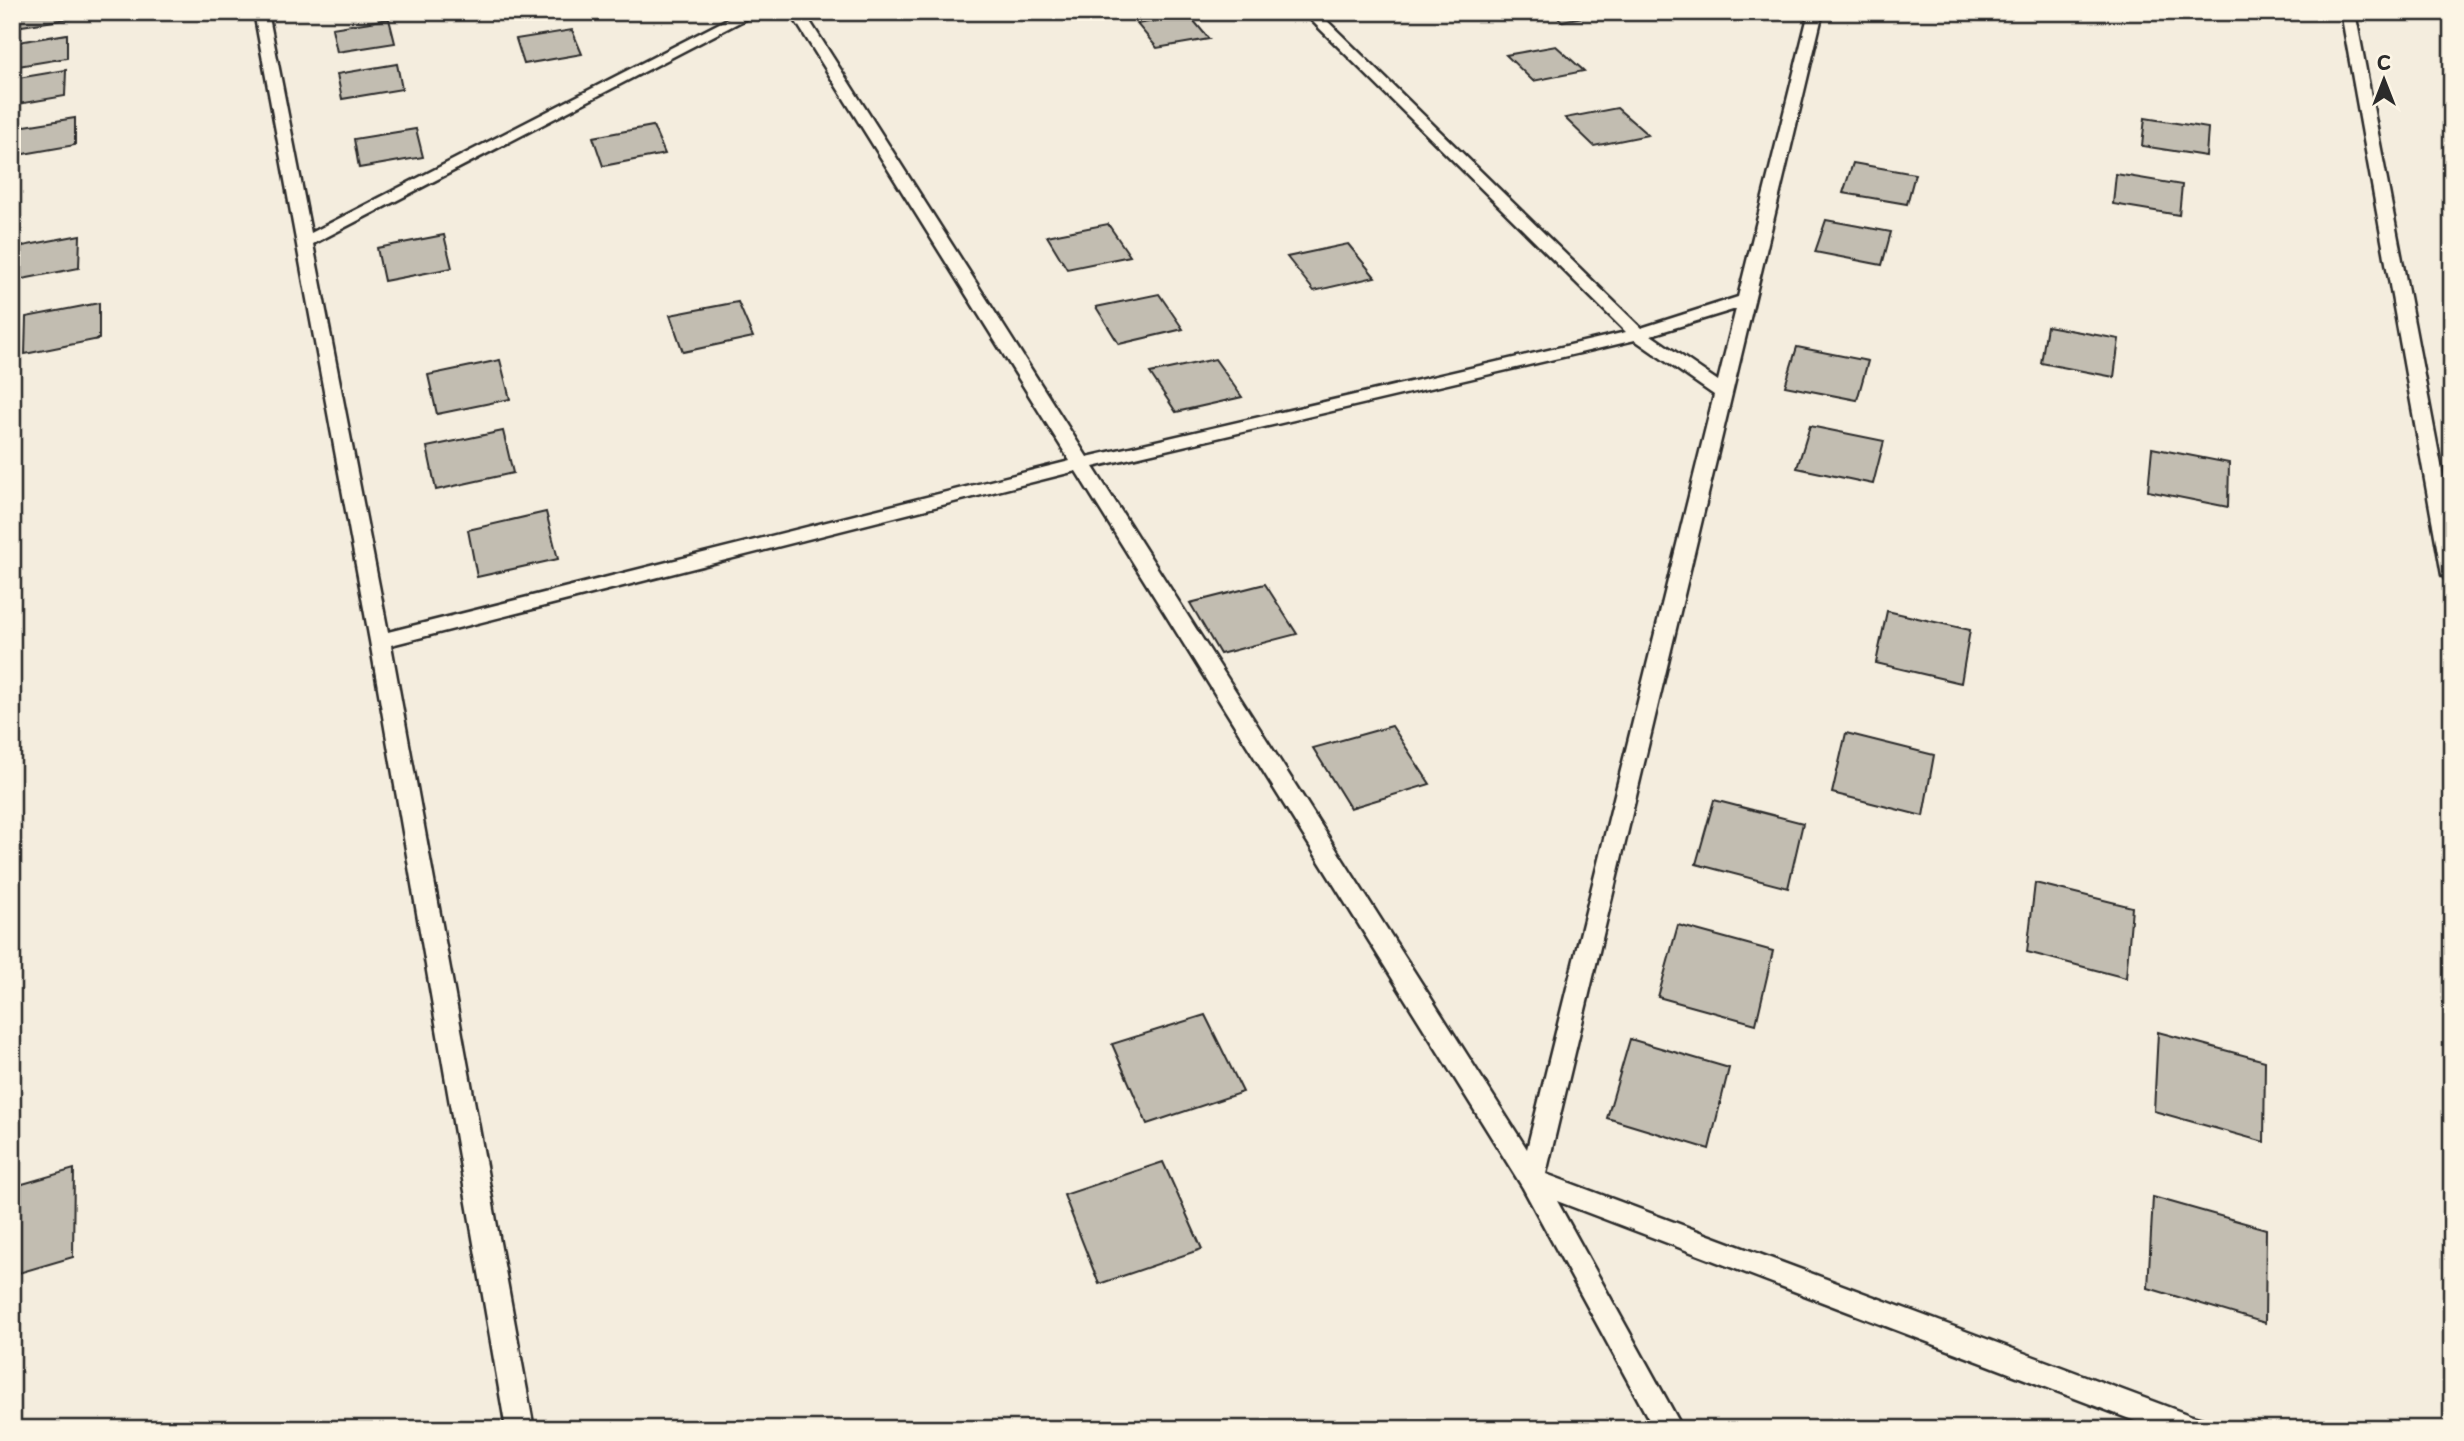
<svg xmlns="http://www.w3.org/2000/svg" width="2464" height="1441" font-family="'Playpen Sans',sans-serif">
<style>
.building{fill:#c2bdb1;stroke:#2b2b2b;stroke-width:2}
.lines{fill:none;stroke-linecap:round;stroke-linejoin:round}
.lane-casing{stroke:#2b2b2b;stroke-width:5}
.lane{fill:#fcf5e5;fill-rule:evenodd}
</style>
<rect width="100%" height="100%" fill="#f4edde"/>
<filter id="ink" filterUnits="userSpaceOnUse"><feTurbulence type="fractalNoise" baseFrequency=".0143" numOctaves="2"/><feDisplacementMap in="SourceGraphic" scale="14" xChannelSelector="R" yChannelSelector="G"/><feConvolveMatrix kernelMatrix="1 2 1 2 8 2 1 2 1" color-interpolation-filters="sRGB"/></filter>
<g filter="url(#ink)">
<g class="building">
<path d="M15,12h59v6l-59,9z"/>
<path d="M1551,12h59l-48,9z"/>
<path d="M1189,15l20,24 -52,9 -20,-24z"/>
<path d="M389,19l6,24 -58,9 -5,-24z"/>
<path d="M572,30l10,24 -58,10 -8,-25z"/>
<path d="M67,34v24l-55,9v-24z"/>
<path d="M1556,46l28,25 -51,10 -27,-26z"/>
<path d="M397,64l5,25 -60,10 -5,-25z"/>
<path d="M66,70l-1,26 -53,9v-26z"/>
<path d="M1617,108l31,27 -54,11 -29,-28z"/>
<path d="M75,118v27l-63,11v-28z"/>
<path d="M2145,118l63,10 -2,28 -64,-10z"/>
<path d="M653,126l12,28 -62,12 -10,-29z"/>
<path d="M416,129l7,28 -64,11 -5,-29z"/>
<path d="M1853,163l62,11 -8,30 -64,-11z"/>
<path d="M2116,174l66,11 -3,30 -66,-11z"/>
<path d="M1826,220l65,12 -9,33 -67,-13z"/>
<path d="M1108,224l22,32 -63,13 -20,-33z"/>
<path d="M80,235l-1,33 -67,13v-33z"/>
<path d="M444,235l8,33 -68,13 -7,-33z"/>
<path d="M1348,244l27,33 -61,14 -27,-34z"/>
<path d="M1159,294l24,35 -64,15 -23,-37z"/>
<path d="M738,302l15,35 -70,15 -13,-37z"/>
<path d="M99,303v36l-74,15 1,-37z"/>
<path d="M2047,326l72,13 -5,38 -73,-14z"/>
<path d="M1797,347l71,14 -11,39 -72,-14z"/>
<path d="M1215,359l27,38 -66,15 -26,-39z"/>
<path d="M500,360l10,39 -73,15 -9,-39z"/>
<path d="M1810,426l74,15 -11,43 -76,-16z"/>
<path d="M503,431l10,42 -77,17 -9,-43z"/>
<path d="M2152,448l77,15 -1,44 -80,-16z"/>
<path d="M546,512l12,47 -81,18 -9,-47z"/>
<path d="M1265,584l32,50 -77,20 -30,-51z"/>
<path d="M1887,611l83,19 -9,53 -85,-20z"/>
<path d="M1392,726l38,58 -80,24 -37,-60z"/>
<path d="M1846,733l88,22 -11,61 -91,-23z"/>
<path d="M1714,800l89,23 -15,65 -92,-24z"/>
<path d="M2035,883l97,24 -6,71 -99,-26z"/>
<path d="M1678,925l95,26 -17,73 -98,-27z"/>
<path d="M1205,1015l38,77 -96,32 -35,-80z"/>
<path d="M2158,1032l107,29 -1,81 -110,-31z"/>
<path d="M1630,1039l99,29 -20,81 -102,-31z"/>
<path d="M1163,1162l39,87 -103,35 -35,-89z"/>
<path d="M74,1169l-1,88 -61,18v-88z"/>
<path d="M2153,1197l113,32 -1,94 -117,-35z"/>
</g>
<g class="lines">
<g class="lane-casing">
<g id="lane">
<path d="M254,12h14l43,221 430,-221h18l-446,232 75,388 682,-171 -280,-449h14l283,445 539,-125 -323,-320h15l323,316 97,-31 71,-285h14l-277,1162 646,242 10,3 4,10h-50l-599,-228 126,228h-29l-131,-241 -447,-717 -685,174 143,784h-28l-136,-788zM1736,309l-18,72 -67,-46zM1635,340l79,55 -187,754 -434,-682z"/>
<path d="M2341,12h14l97,511v58l-7,-2 -3,-4z"/>
</g>
</g>
<use href="#lane" class="lane"/>
</g>
</g>
<rect width="2464" height="1441" fill="none" stroke="#fcf5e5" stroke-width="42"/>
<rect x="21" y="21" width="2422" height="1399" fill="none" stroke="#2b2b2b" stroke-width="2.5" filter="url(#ink)"/>
<g transform="translate(2384 80)" stroke="#fcf5e5" stroke-width="5" paint-order="stroke">
<path d="M0-5L12 26L0 18L-12 26Z" fill="#2b2b2b"/>
<text y="-10" font-size="19" font-weight="bold" text-anchor="middle" fill="#2b2b2b">С</text>
</g>
</svg>
